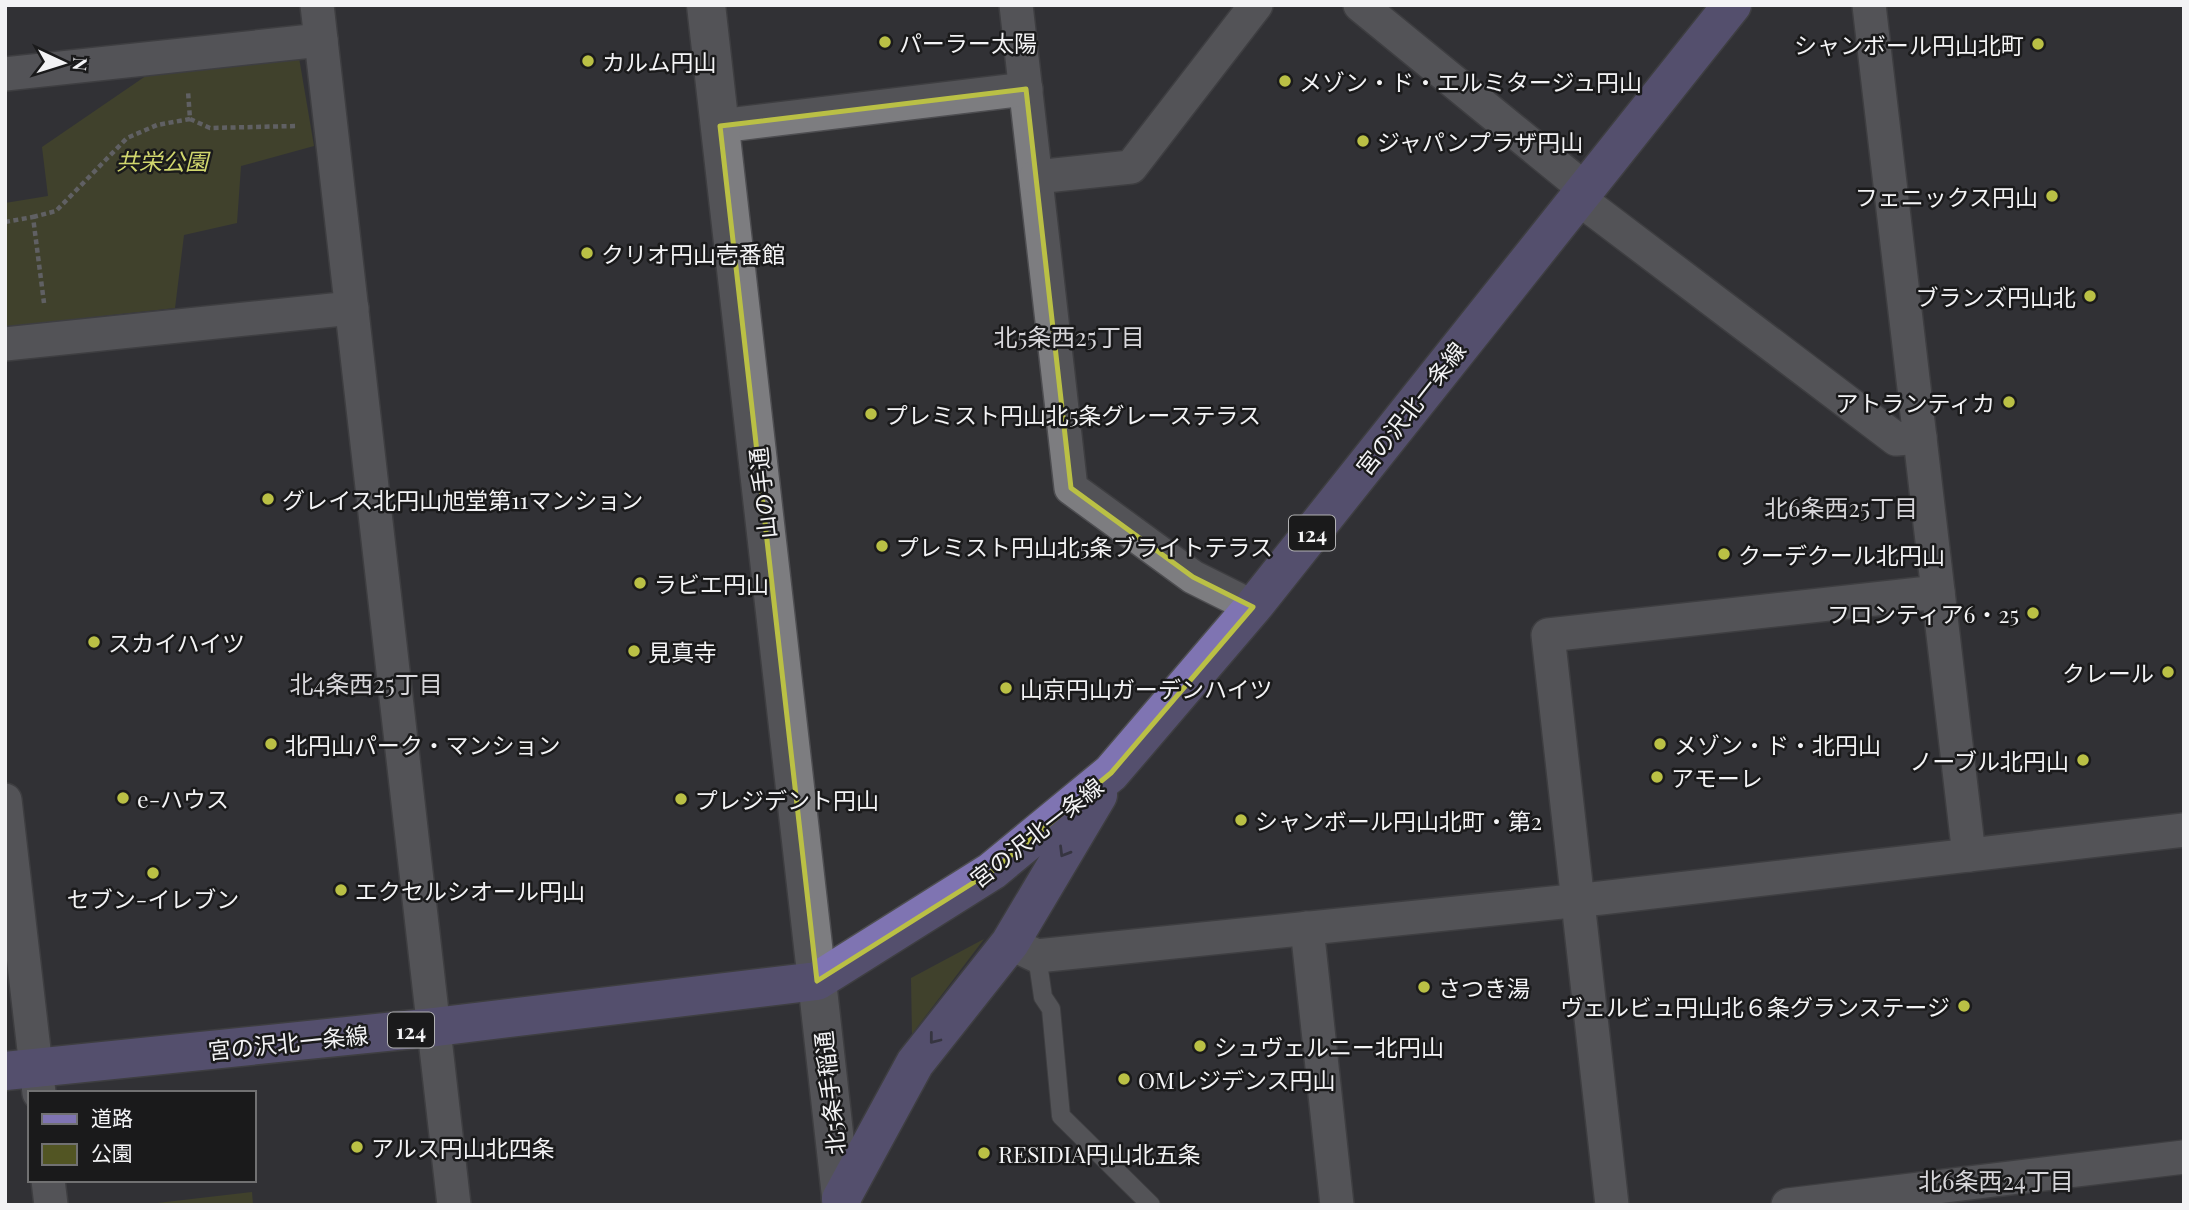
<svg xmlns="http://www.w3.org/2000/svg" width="2189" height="1210" font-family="'Playfair Display','Noto Sans JP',serif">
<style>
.green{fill:#525523}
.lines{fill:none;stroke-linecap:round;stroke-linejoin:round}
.service-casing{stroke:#4e4e51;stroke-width:20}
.minor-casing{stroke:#4e4e51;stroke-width:36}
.tertiary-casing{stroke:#4e4e51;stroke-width:41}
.secondary-casing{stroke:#4e4e51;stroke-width:41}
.primary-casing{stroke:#4e4e51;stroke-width:41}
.path{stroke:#99999b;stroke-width:4.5;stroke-dasharray:5 3.5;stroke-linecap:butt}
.service{stroke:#7d7d80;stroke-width:18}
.minor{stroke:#7d7d80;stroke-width:33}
.tertiary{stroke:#7d7d80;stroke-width:38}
.secondary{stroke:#7d7d80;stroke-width:38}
.primary{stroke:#7f74b2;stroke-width:38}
.oneway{stroke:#3d3a50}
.marked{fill:none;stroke:#bac045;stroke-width:5;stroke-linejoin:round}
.poi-dot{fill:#bac045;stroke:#1a1a1b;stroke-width:2.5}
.labels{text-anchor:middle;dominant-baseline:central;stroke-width:5;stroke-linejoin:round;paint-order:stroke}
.shield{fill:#1a1a1b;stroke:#b2b2b4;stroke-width:2}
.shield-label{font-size:21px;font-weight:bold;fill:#f3f3f5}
.poi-label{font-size:23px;fill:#f3f3f5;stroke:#1a1a1b;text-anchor:start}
.park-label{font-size:23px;font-style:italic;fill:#d1d76d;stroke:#1a1a1b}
.street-label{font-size:23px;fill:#f3f3f5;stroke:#1a1a1b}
.neighbourhood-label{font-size:24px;fill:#d7d6da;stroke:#1a1a1b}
</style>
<rect width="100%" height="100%" fill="#323235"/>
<g class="green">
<path d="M297,46l17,100 -73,20 -4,57 -53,12 -9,73 -170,19v-124l43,-7 -6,-49 114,-78z"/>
<path d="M984,939l-72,95 -1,-56z"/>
<path d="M252,1192l1,13h-113z"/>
</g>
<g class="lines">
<g class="service-casing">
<path id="service" d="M1037,956l6,41 8,12 10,107 90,89"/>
</g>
<g class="minor-casing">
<g id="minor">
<path d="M317,5l137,1200"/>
<path d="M1016,5l55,483 122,89 60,30"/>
<path d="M1360,5l225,184"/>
<path d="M1869,5l100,850"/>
<path d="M5,74l316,-34"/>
<path d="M720,126l306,-37"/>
<path d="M1036,177l95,-10 125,-162"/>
<path d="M1578,198l318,241 24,-2"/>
<path d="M5,344l347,-36"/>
<path d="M5,800l34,293"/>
<path d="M1307,928l30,277"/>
<path d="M1010,943l27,13 564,-58 583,-68"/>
<path d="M48,1180l3,25"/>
<path d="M1612,1205l-64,-570 390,-43"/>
<path d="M1788,1205l396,-48"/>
</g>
</g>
<g class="tertiary-casing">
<path id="tertiary" d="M817,981l25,224"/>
</g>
<g class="secondary-casing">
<path id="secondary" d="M706,5l111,976"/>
</g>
<g class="primary-casing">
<g id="primary">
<path d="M5,1071l430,-44 382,-46 175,-110 119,-98 142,-166 479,-602"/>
<path d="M841,1199l74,-136 95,-120 88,-148"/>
</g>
</g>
<g class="path">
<path d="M190,119l20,9 86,-2"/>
<path d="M33,217l23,-6 71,-73 30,-13 33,-6 -2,-28"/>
<path d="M5,222l28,-5 11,86"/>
</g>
<use href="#service" class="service"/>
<use href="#minor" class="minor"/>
<use href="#tertiary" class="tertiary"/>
<use href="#secondary" class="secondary"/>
<use href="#primary" class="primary"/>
</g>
<defs><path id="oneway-chevron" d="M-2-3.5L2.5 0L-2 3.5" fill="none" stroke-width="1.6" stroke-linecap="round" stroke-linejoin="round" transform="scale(1.75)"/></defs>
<g class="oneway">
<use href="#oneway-chevron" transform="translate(1064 852) rotate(121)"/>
<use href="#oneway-chevron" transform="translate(934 1039) rotate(128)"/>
</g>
<path d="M0 0H2189V1210H0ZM1026,89l45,399 122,89 60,30 -142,166 -119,98 -175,110 -97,-855z" fill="#323235" fill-opacity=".55" fill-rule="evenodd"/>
<path class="marked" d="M1026,89l45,399 122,89 60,30 -142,166 -119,98 -175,110 -97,-855z"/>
<g class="poi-dot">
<circle cx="885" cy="42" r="7"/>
<circle cx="2038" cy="44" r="7"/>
<circle cx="588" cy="61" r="7"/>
<circle cx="1285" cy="81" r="7"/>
<circle cx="1363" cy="141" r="7"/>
<circle cx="2052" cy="196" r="7"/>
<circle cx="587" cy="253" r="7"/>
<circle cx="2090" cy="296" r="7"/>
<circle cx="2009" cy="402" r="7"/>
<circle cx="871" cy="414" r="7"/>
<circle cx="268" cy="499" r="7"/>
<circle cx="882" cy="546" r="7"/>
<circle cx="1724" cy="554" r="7"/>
<circle cx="640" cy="583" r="7"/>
<circle cx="2033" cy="613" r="7"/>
<circle cx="94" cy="642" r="7"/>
<circle cx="634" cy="651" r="7"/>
<circle cx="2168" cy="672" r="7"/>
<circle cx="1006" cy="688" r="7"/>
<circle cx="271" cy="744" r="7"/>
<circle cx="1660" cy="744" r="7"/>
<circle cx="2083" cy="760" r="7"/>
<circle cx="1657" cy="777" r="7"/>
<circle cx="123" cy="798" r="7"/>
<circle cx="681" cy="799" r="7"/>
<circle cx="1241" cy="820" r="7"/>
<circle cx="153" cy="873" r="7"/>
<circle cx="341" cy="890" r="7"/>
<circle cx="1424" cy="987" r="7"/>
<circle cx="1964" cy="1006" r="7"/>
<circle cx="1200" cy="1046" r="7"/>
<circle cx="1124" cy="1079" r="7"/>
<circle cx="357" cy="1147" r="7"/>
<circle cx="984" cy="1153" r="7"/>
</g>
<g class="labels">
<g class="shield">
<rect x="1289" y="515.5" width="46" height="35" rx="5"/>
<rect x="388" y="1012.5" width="46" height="35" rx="5"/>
</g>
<g class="shield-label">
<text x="1312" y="533">124</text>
<text x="411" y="1030">124</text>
</g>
<g class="poi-label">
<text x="899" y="42">パーラー太陽</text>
<text x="2024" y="44" text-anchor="end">シャンボール円山北町</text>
<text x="602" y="61">カルム円山</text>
<text x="1299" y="81">メゾン・ド・エルミタージュ円山</text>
<text x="1377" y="141">ジャパンプラザ円山</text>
<text x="2038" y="196" text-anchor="end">フェニックス円山</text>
<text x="601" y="253">クリオ円山壱番館</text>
<text x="2076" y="296" text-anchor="end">ブランズ円山北</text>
<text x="1995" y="402" text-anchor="end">アトランティカ</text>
<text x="885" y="414">プレミスト円山北5条グレーステラス</text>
<text x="282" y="499">グレイス北円山旭堂第11マンション</text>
<text x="896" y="546">プレミスト円山北5条ブライトテラス</text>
<text x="1738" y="554">クーデクール北円山</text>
<text x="654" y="583">ラビエ円山</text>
<text x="2019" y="613" text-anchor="end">フロンティア6・25</text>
<text x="108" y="642">スカイハイツ</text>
<text x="648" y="651">見真寺</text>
<text x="2154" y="672" text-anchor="end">クレール</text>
<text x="1020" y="688">山京円山ガーデンハイツ</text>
<text x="285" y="744">北円山パーク・マンション</text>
<text x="1674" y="744">メゾン・ド・北円山</text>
<text x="2069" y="760" text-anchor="end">ノーブル北円山</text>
<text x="1671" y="777">アモーレ</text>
<text x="137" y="798">e-ハウス</text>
<text x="695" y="799">プレジデント円山</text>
<text x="1255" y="820">シャンボール円山北町・第2</text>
<text x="355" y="890">エクセルシオール円山</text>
<text x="153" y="898" text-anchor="middle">セブン-イレブン</text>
<text x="1438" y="987">さつき湯</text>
<text x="1950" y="1006" text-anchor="end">ヴェルビュ円山北６条グランステージ</text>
<text x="1214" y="1046">シュヴェルニー北円山</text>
<text x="1138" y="1079">OMレジデンス円山</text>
<text x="371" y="1147">アルス円山北四条</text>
<text x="998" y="1153">RESIDIA円山北五条</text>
</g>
<g class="park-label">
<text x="162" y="160">共栄公園</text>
</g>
<g class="street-label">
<text transform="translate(1410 408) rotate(-52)">宮の沢北一条線</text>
<text transform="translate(762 493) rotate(-96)">山の手通</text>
<text transform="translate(1036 832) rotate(-38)">宮の沢北一条線</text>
<text transform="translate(288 1042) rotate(-6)">宮の沢北一条線</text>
<text transform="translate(829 1093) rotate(-96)">北5条手稲通</text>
</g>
<g class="neighbourhood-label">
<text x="1069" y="336">北5条西25丁目</text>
<text x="1841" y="507">北6条西25丁目</text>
<text x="366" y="683">北4条西25丁目</text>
<text x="1996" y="1180">北6条西24丁目</text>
</g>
</g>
<rect width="2189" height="1210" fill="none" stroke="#f3f3f5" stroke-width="14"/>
<rect x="28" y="1091" width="228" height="91" fill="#1a1a1b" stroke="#717172" stroke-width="2"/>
<rect x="42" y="1114" width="35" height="10" fill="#7f74b2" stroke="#717172" stroke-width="2"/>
<text x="91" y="1126" font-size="21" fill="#f3f3f5">道路</text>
<rect x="42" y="1144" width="35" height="21" fill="#525523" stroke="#717172" stroke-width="2"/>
<text x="91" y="1161" font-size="21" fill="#f3f3f5">公園</text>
<g transform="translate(63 63) rotate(94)" stroke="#1a1a1b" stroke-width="5" paint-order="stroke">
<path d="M0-5L12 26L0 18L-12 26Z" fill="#f3f3f5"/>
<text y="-10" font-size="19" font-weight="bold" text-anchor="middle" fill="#f3f3f5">N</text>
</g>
</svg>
